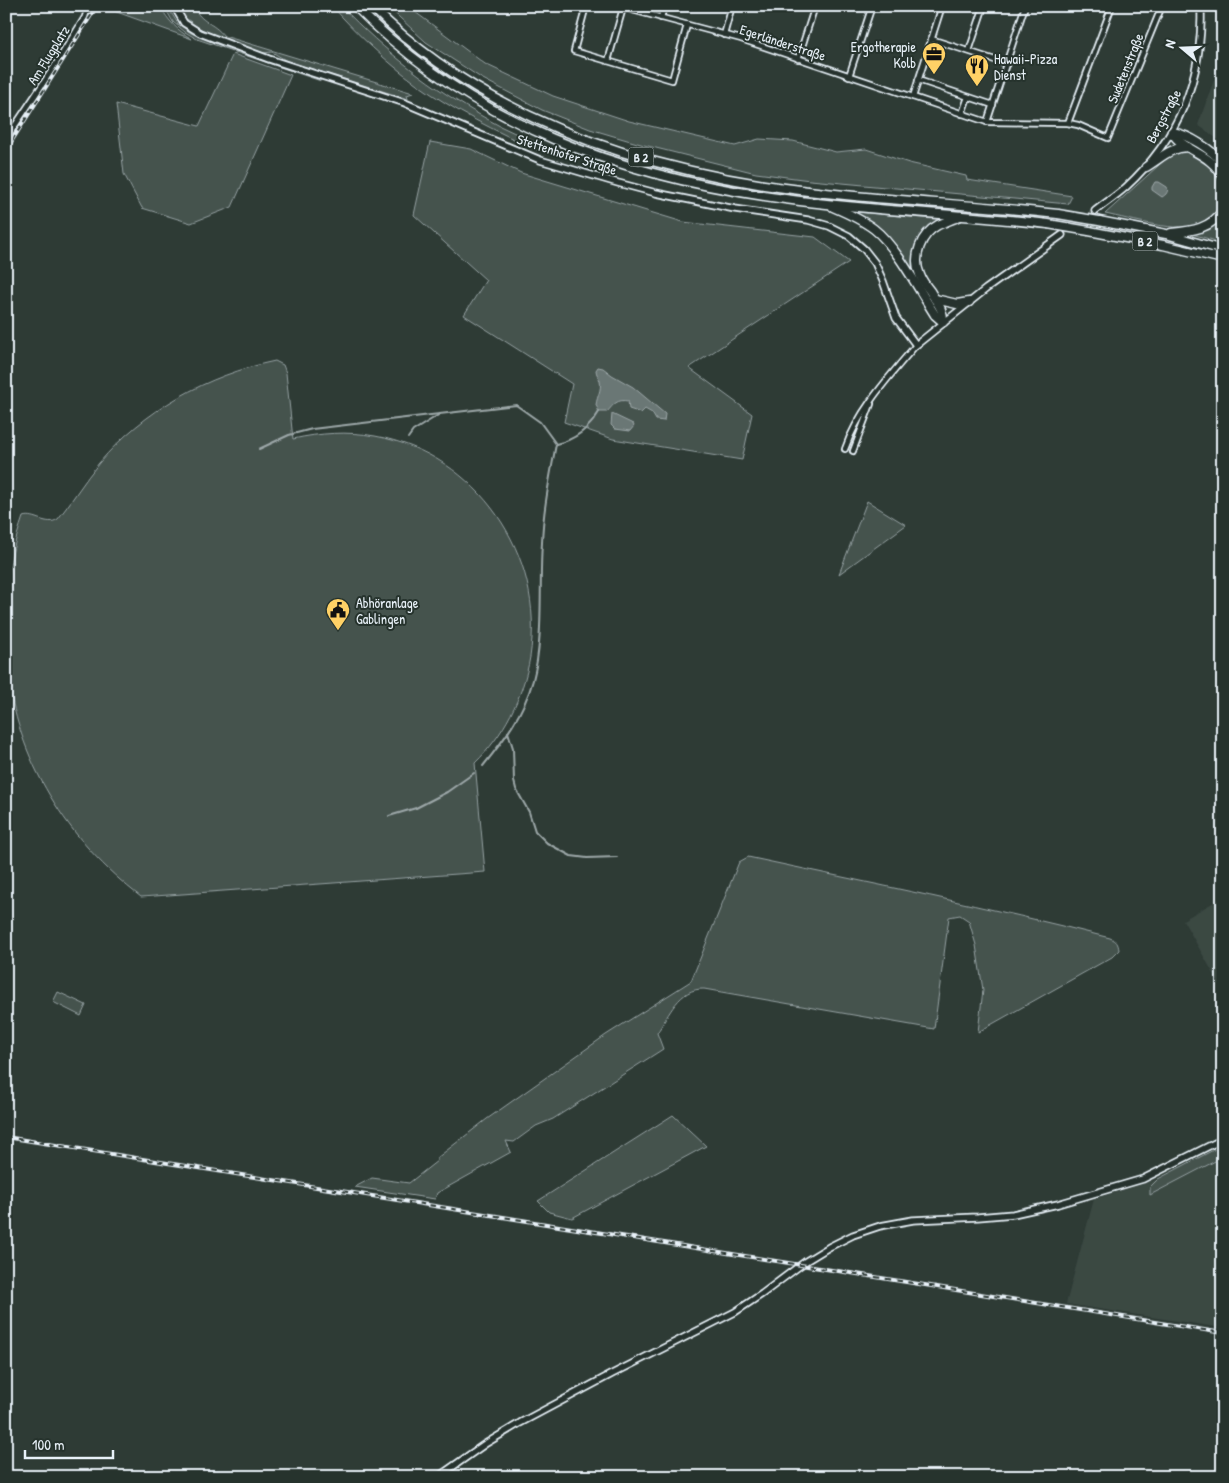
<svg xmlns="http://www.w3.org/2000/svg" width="1229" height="1483" font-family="'Patrick Hand',sans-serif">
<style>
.built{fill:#3b4843}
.green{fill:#45524e;stroke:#96a2a3}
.water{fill:#6b7775;stroke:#9da8a9}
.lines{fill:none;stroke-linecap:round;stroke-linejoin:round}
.stream{stroke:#9da8a9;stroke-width:2}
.tertiary-tunnel{stroke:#4a5652;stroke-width:5.5;stroke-dasharray:5.5 3;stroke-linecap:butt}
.minor-casing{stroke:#e8f1f8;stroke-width:8}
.tertiary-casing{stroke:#e8f1f8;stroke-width:9}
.trunk-casing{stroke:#e8f1f8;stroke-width:11}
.minor{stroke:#26332d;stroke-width:4.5}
.tertiary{stroke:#26332d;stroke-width:5.5}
.trunk{stroke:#26332d;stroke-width:8}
.rail-casing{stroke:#e8f1f8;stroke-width:4}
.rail{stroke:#26332d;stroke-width:2;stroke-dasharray:5.5;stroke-linecap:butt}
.trunk-bridge-casing{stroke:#e8f1f8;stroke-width:11;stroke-linecap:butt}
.trunk-bridge{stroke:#26332d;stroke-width:8}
.labels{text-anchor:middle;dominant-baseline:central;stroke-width:4;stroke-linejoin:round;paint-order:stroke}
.shield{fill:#26332d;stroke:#aeb8bb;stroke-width:1}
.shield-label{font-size:12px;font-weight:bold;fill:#e8f1f8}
.street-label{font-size:14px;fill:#e8f1f8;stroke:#26332d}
.poi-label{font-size:14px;fill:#e8f1f8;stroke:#26332d;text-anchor:start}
</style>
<rect width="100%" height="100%" fill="#2e3b35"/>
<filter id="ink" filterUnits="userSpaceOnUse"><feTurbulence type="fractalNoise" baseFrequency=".02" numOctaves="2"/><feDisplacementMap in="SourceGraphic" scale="10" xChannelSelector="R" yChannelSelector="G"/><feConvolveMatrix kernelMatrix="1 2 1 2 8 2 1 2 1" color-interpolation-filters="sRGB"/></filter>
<g filter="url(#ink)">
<g class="built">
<path d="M1218,6h5v137l-25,-18 17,-48 4,-61z"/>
<path d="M1223,897v93l-40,-70z"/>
<path d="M1223,1157v171l-157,-24 28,-105 64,-20 -8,8 1,7z"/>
</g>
<g class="green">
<path d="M100,6h60c9,16 17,24 32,33z"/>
<path d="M164,6h3l11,18 13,9 42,18 11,1 30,13 45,13 2,3 -124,-42 -12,-7 -12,-10z"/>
<path d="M179,6h14c9,18 20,16 31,30l189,57 -6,2 1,4 -121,-38 -15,-9 -9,1 -61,-23 -18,-13z"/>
<path d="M332,6h9c44,46 91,82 146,113 17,10 35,17 53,25l-3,6c-41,-19 -83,-39 -120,-66 -32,-23 -59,-49 -85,-78z"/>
<path d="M387,6h20l78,58 68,32 76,25 106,25 24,-7 34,2 43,11 30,-3 43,14 57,13 1,4 105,16 -4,8 -258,-24 -54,-7 -112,-28 -54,-16 -48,-19 -61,-32 -55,-36z"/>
<path d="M233,54l58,21 -59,132 -41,16 -49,-15 -18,-34 -8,-70 83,22z"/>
<path d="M430,142l41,7 50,24 162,49 132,15 34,25 -160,106 63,46 -10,46 -129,-21 -49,-17 8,-38 -108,-69 22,-35 -72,-65z"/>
<path d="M1184,150c13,4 27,13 34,25 10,16 3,41 -15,49 -23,10 -73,-5 -98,-10l64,-58 8,-4z"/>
<path d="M856,212l89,8 -28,23 6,44 9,13 -2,1 -33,-51 -41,-35z"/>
<path d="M1223,214v29l-31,-9 8,-2z"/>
<path d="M275,361l8,4 3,8 7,66c27,-6 54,-8 82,-3 103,19 171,119 155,221 -7,40 -26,78 -55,106l10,109 -344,25c-73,-55 -125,-138 -134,-230 -2,-12 -1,-25 -1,-38 0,-14 -1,-28 1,-42 2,-24 8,-47 16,-70 11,-4 24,10 35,2 14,-18 26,-38 41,-56 45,-53 108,-88 176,-102z"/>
<path d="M867,501l39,24 -67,49z"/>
<path d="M748,857c121,26 242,50 362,81 7,3 8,5 9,12l-7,7 -134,75 5,-42 -7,-45 -7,-24 -9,-6 -11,2 -15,112 -230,-40c-25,-1 -35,26 -47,44l6,16 -110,70 -17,7 -22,16 -8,-1 5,11 -74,41 -2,6 -80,-12 17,-9 37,5 28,-22v-3l50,-39 119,-84 85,-54 48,-119z"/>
<path d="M58,992l28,13 -5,11 -28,-14z"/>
<path d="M673,1115l33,31 -134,72 -23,-6 -11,-11z"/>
<path d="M1223,1145v12l-73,38v-8l8,-8z"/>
</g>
<g class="water">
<path d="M1155,182h4l8,5c2,4 -1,8 -5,10l-10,-7v-3z"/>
<path d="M598,367l5,1 9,7 21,12 32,27 -1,7 -8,-1 -4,-7 -7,-4 -4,4 -12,-4 -1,-8c-11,-2 -14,3 -21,11h-8l-3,-7c1,-9 6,-15 4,-24 -1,-4 -4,-7 -4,-11z"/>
<path d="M612,414l21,10 1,2 -4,5 -15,-2 -4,-4z"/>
</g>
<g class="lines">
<g class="stream">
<path d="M408,438l5,-7 27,-17"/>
<path d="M556,444c18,-4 33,-15 43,-32"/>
<path d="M259,449l30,-14 23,-6 204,-24 24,17 16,22c-6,33 -13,66 -14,99 -3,43 2,96 -9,137 -9,33 -29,60 -50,86"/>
<path d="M508,732l5,16 1,33 2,8 13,23 6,19 12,12 24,13 16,2 30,-1"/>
<path d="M389,816l27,-8 31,-16 27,-19"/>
</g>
<path class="tertiary-tunnel" d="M1062,235l33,-24"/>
<g class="minor-casing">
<g id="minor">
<path d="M586,6l-12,45 98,29 15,-55"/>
<path d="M617,6l124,33 246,83 81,1 10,2 30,13 54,-132"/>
<path d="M1192,6l9,1"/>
<path d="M661,18l3,-12"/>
<path d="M724,35l8,-29"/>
<path d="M931,39l76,25"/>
<path d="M969,51l15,-45"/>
<path d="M798,59l17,-53"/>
<path d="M608,61l15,-53"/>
<path d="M849,76l23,-70"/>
<path d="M918,80l75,25"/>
<path d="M913,97l29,-91"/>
<path d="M962,114l6,-17"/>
<path d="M987,122l38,-116"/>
<path d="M1068,123l44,-117"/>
<path d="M6,139l48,-72 31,-50 3,-11"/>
<path d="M845,449c14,-40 45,-73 71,-104"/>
<path d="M853,451l18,-47"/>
</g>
</g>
<g class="tertiary-casing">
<g id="tertiary">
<path d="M174,6l10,17 16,10 69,26 136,44 135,57 78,23 38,10 79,16 73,11 21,6 20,10 15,13 11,14 8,18 13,37 20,27 70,-56 76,-54"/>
<path d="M1201,7l22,-1"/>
<path d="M1095,211c10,-8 21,-15 31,-24 53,-49 77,-108 75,-181"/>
<path d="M438,1477l47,-33 35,-21 92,-49 123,-62 27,-18 44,-33 23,-14 24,-12 27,-9 33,-6 65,-3 35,-3 45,-10 85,-25 80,-40"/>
</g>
</g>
<g class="trunk-casing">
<g id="trunk">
<path d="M355,6c118,119 267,171 430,193 87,12 176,15 263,25"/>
<path d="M371,6c105,105 249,156 393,179 98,15 196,18 294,29"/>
<path d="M1172,132c11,20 37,19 51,45"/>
<path d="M1172,132c17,3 39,17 51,31"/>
<path d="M1146,167c15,-9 25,-20 42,-20"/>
<path d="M833,207c14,6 28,12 41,22 22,17 45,61 61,86l8,7"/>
<path d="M1099,221l67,13 57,16"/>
<path d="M1089,231l74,14 60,14"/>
<path d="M1171,233c21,-2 40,-4 52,-23"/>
<path d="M935,299l22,5 12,-2"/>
<path d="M943,322c1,-13 -7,-20 -13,-31 -4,-5 -8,-10 -10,-16 -8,-18 1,-41 18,-50 7,-3 15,-6 22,-9"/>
</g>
</g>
<use href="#minor" class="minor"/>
<use href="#tertiary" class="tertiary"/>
<use href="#trunk" class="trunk"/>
<g class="rail-casing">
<g id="rail">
<path d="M6,150l91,-144"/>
<path d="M6,1137l1217,196"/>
</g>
</g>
<use href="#rail" class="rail"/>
<g class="trunk-bridge-casing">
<g id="trunk-bridge">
<path d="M1058,214l41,7"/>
<path d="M1048,224l41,7"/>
</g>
</g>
<use href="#trunk-bridge" class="trunk-bridge"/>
</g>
</g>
<defs>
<g id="office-pin" transform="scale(1.25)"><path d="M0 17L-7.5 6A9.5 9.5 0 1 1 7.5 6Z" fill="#ffd166" stroke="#26332d"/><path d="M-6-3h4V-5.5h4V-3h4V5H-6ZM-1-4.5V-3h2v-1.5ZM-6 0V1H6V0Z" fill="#111"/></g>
<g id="restaurant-pin" transform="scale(1.25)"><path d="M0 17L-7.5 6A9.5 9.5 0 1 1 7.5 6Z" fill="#ffd166" stroke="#26332d"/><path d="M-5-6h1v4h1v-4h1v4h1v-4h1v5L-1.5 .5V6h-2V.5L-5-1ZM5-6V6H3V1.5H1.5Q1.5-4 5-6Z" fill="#111"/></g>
<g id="civic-pin" transform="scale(1.25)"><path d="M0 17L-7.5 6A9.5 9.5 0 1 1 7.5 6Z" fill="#ffd166" stroke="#26332d"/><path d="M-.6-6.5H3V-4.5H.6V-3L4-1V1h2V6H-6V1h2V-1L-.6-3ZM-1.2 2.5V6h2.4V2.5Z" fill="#111"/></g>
</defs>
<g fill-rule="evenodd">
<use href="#office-pin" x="934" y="54"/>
<use href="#restaurant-pin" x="977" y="66"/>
<use href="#civic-pin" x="338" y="610"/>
</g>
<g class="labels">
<g class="shield">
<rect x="628.5" y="147.5" width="25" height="19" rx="4"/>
<rect x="1132.5" y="231.5" width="25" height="19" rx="4"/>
</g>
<g class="shield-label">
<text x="641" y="157">B 2</text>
<text x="1145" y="241">B 2</text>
</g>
<g class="street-label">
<text transform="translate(783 42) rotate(18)">Egerländerstraße</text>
<text transform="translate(48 55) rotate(-58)">Am Flugplatz</text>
<text transform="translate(1125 68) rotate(-68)">Sudetenstraße</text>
<text transform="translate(1163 116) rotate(-62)">Bergstraße</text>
<text transform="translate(567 154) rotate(18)">Stettenhofer Straße</text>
</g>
<g class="poi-label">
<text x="916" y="46" text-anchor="end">Ergotherapie<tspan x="916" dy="16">Kolb</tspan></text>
<text x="994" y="58">Hawaii-Pizza<tspan x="994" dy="16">Dienst</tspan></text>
<text x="356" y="602">Abhöranlage<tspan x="356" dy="16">Gablingen</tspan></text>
</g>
</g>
<rect width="1229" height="1483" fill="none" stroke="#26332d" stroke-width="25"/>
<rect x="12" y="12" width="1204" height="1458" fill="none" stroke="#e8f1f8" stroke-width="2" filter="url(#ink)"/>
<g transform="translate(1182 48) rotate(289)" stroke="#26332d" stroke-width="4" paint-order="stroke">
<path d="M0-4L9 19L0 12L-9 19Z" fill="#e8f1f8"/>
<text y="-8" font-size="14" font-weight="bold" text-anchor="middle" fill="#e8f1f8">N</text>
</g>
<path d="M25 1450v8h88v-8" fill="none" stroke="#e8f1f8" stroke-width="2.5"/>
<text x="32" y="1450" font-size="15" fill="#e8f1f8" stroke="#26332d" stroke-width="4" paint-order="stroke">100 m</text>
</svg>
